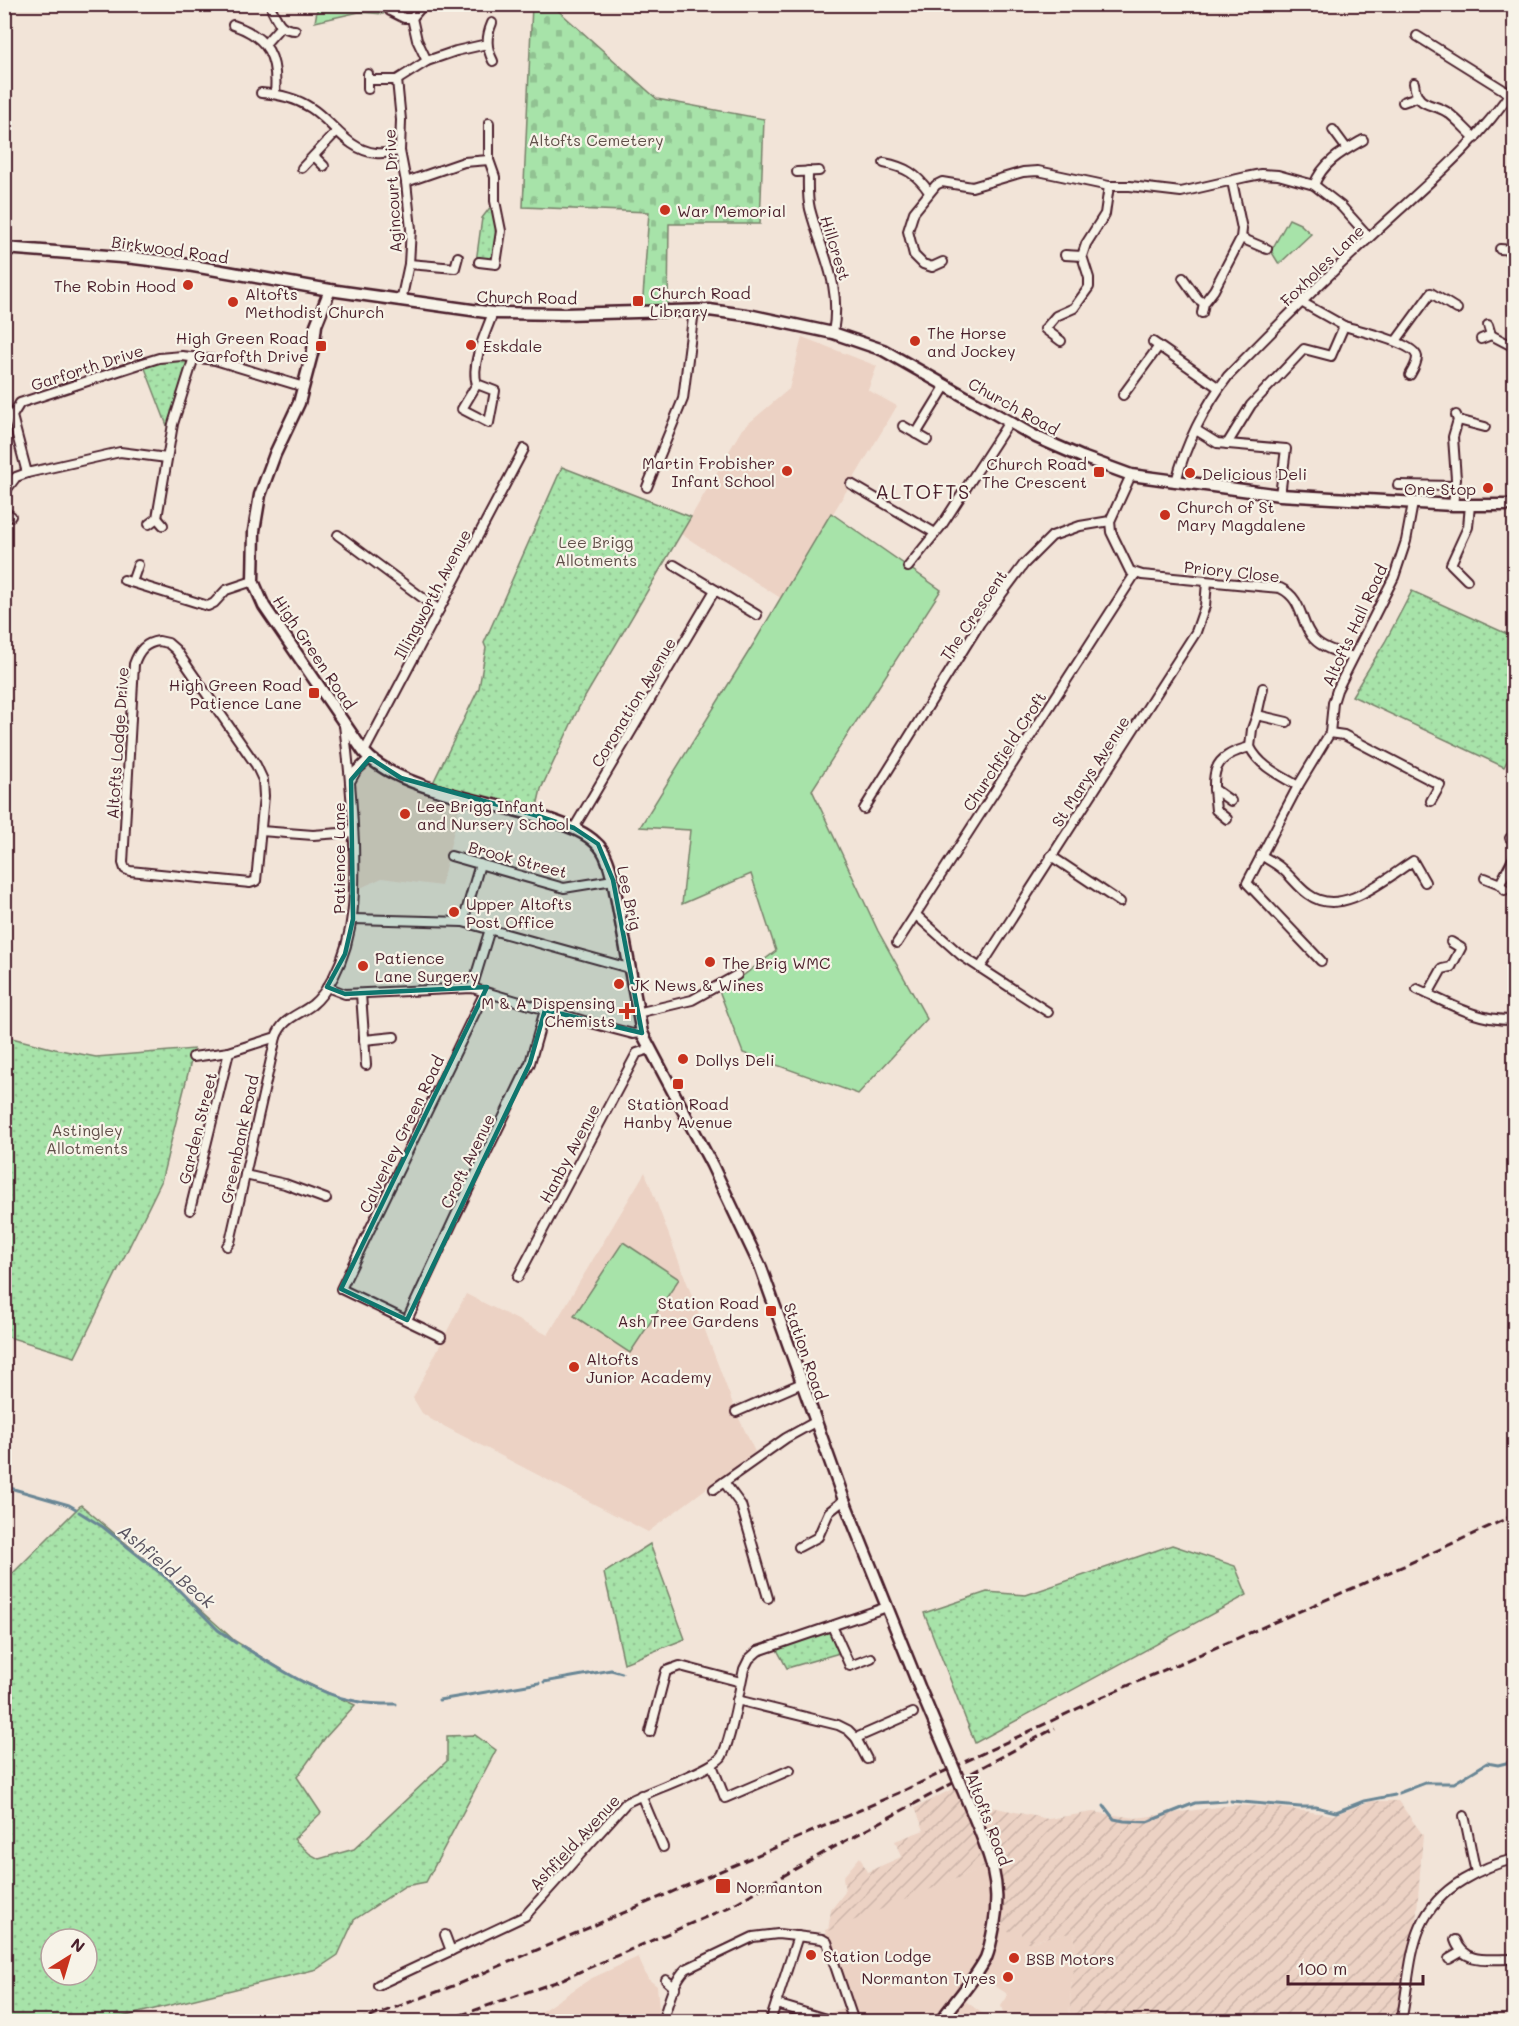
<svg xmlns="http://www.w3.org/2000/svg" width="1519" height="2026" font-family="Mali,sans-serif">
<style>
.built{fill:#ecd2c4}
.industrial{fill:url(#industrial-furrows)}
.grass{fill:url(#grass-dots);stroke:#78816a;stroke-width:1.5;fill-rule:evenodd}
.cemetery{fill:url(#cemetery-stones);stroke:#78816a;stroke-width:1.5}
.park{fill:#a7e3a9;stroke:#78816a;stroke-width:1.5}
.lines{fill:none;stroke-linecap:round;stroke-linejoin:round}
.stream{stroke:#698695;stroke-width:3}
.minor-casing{stroke:#4a1f2b;stroke-width:12}
.tertiary-casing{stroke:#4a1f2b;stroke-width:15}
.minor{stroke:#f7f3e8;stroke-width:8}
.tertiary{stroke:#f7f3e8;stroke-width:10}
.rail{stroke:#4a1f2b;stroke-width:3;stroke-dasharray:9 4.5;stroke-linecap:butt}
.tertiary-bridge-casing{stroke:#4a1f2b;stroke-width:15;stroke-linecap:butt}
.tertiary-bridge{stroke:#f7f3e8;stroke-width:10}
.marked{fill:#0f766e;fill-opacity:0.2;stroke:#0f766e;stroke-width:4.5;stroke-linejoin:round}
.poi-dot{fill:#c8321e;stroke:#f7f3e8;stroke-width:2}
.labels{text-anchor:middle;dominant-baseline:central;stroke-width:4.5;stroke-linejoin:round;paint-order:stroke}
.park-label{font-size:16px;fill:#61504a;stroke:#f7f3e8}
.street-label{font-size:16px;fill:#4a1f2b;stroke:#f7f3e8}
.poi-label{font-size:16px;fill:#4a1f2b;stroke:#f7f3e8;text-anchor:start}
.water-label{font-size:18px;font-style:italic;fill:#595360;stroke:#f7f3e8}
.quarter-label{font-size:20px;letter-spacing:1.5px;fill:#4a1f2b;stroke:#f7f3e8}
</style>
<defs>
<pattern id="industrial-furrows" width="10" height="10" patternUnits="userSpaceOnUse" patternTransform="scale(1.5)"><rect width="10" height="10" fill="#ecd2c4"/><path d="M-1 1l2-2M0 10L10 0M9 11l2-2" fill="none" stroke="#ccb4a9"/></pattern>
<pattern id="grass-dots" width="8" height="8" patternUnits="userSpaceOnUse" patternTransform="scale(1.5)"><rect width="8" height="8" fill="#a7e3a9"/><path d="M2 2h.1M6 6h.1" fill="none" stroke="#91c292" stroke-width="1.8" stroke-linecap="round"/></pattern>
<pattern id="cemetery-stones" width="16" height="16" patternUnits="userSpaceOnUse" patternTransform="scale(1.5)"><rect width="16" height="16" fill="#a7e3a9"/><path d="M2 7V4a2 2 0 0 1 4 0v3zM10 15v-3a2 2 0 0 1 4 0v3z" fill="#91c292"/></pattern>
</defs>
<rect width="100%" height="100%" fill="#f2e4d8"/>
<filter id="ink" filterUnits="userSpaceOnUse"><feTurbulence type="fractalNoise" baseFrequency=".0167" numOctaves="2"/><feDisplacementMap in="SourceGraphic" scale="12" xChannelSelector="R" yChannelSelector="G"/><feConvolveMatrix kernelMatrix="1 2 1 2 8 2 1 2 1" color-interpolation-filters="sRGB"/></filter>
<g filter="url(#ink)">
<g class="built">
<path d="M802,337l75,29 -9,24 29,16 -115,193 -101,-65 61,-105 47,-40z"/>
<path d="M370,758l7,6 85,32 -21,90 -59,-8 -28,13 -3,-111z"/>
<path d="M645,1172l91,240 19,40 -107,80 -216,-112 -10,-7 -9,-15 53,-104 82,41z"/>
<path d="M992,1864l29,69 1,9h9l25,-7 19,-3 -6,89h-16l-50,-9 -2,-6 6,-9 -1,-4 -30,-19 -17,22 33,25 -168,1 2,-8 22,-7 -21,-65 -2,-12z"/>
<path d="M638,1957l10,22 9,7 2,22 -4,13 -122,1 -3,-3 60,-40z"/>
</g>
<path class="industrial" d="M956,1787l12,15 80,17 45,-7 43,6 97,-13 42,2 58,8 38,-14h27l25,34 -7,88 3,6 -18,92h-332l6,-88 -19,2 -25,7h-10v-9l-27,-4 -2,-65 -164,67 3,-21 14,-18 -2,-15 17,-20 7,15 34,-15 -6,-16 29,-11 -9,-22z"/>
<g class="grass">
<path d="M495,201l4,15 -3,48 -20,-2 6,-44z"/>
<path d="M194,357l-23,79 -28,-73z"/>
<path d="M562,467l129,50 -112,190 -38,82 -6,26 -104,-28 48,-99 7,-40 -2,-5z"/>
<path d="M1412,591l102,46v111l-10,19 -152,-71 33,-54z"/>
<path d="M4,1036l51,13 41,8 98,-8 -33,133 -86,175 -70,-21z"/>
<path d="M81,1505l61,52 93,84 61,37 59,27 -30,33 -28,39 24,36 -27,26 16,15 9,5 35,-10 93,-88v-25l28,-1 21,15 -70,132 -21,4 -51,34 -16,35 -21,14 -195,48 -12,4h-105v-440zM51,1939h36v36h-36z"/>
<path d="M650,1544l35,95 -61,24 -20,-90z"/>
<path d="M1172,1545l63,21 12,29 -272,148 -51,-130 63,-21 39,3z"/>
<path d="M832,1626l11,26 -56,16 -12,-22z"/>
</g>
<path class="cemetery" d="M532,5h20l105,94 107,20 -4,105h-91l-1,87h-26l7,-99 -126,-5z"/>
<g class="park">
<path d="M318,5h49l17,9 -25,-2 -44,10z"/>
<path d="M1289,219l11,5 11,10 -32,30 -8,-13z"/>
<path d="M831,513l110,77 -129,200 66,141 49,88 -69,75 -115,-41 -23,-60 56,-42 -25,-77 -69,30 8,-74 -50,-3 114,-184z"/>
<path d="M623,1242l56,37 -49,74 -56,-37z"/>
</g>
<g class="lines">
<g class="stream">
<path d="M4,1486l3,1"/>
<path d="M10,1488l59,17 7,4"/>
<path d="M79,1512l24,15 66,53 49,50 18,13"/>
<path d="M242,1646c32,19 71,46 108,54 15,4 30,4 46,4"/>
<path d="M544,1682l67,-12 11,3"/>
<path d="M439,1700l100,-17"/>
<path d="M1399,1793l26,-10h29l33,-20 11,2 16,-4"/>
<path d="M1231,1801l69,6h16l20,5 28,-11 31,-6"/>
<path d="M1104,1806l10,13 10,2 23,1 48,-19 31,-2"/>
</g>
<g class="minor-casing">
<g id="minor">
<path d="M272,10c6,12 9,20 23,20"/>
<path d="M390,11l14,7h8l12,-14"/>
<path d="M412,18l5,22 10,21"/>
<path d="M492,23c-6,14 -6,24 1,38"/>
<path d="M233,25c36,12 45,33 42,69"/>
<path d="M1417,36l93,58"/>
<path d="M265,44l16,-18"/>
<path d="M368,80h29l30,-19 29,-10 31,-7"/>
<path d="M397,80l4,40 -1,31 6,31 5,47 -2,35 -8,37"/>
<path d="M1414,83c3,25 16,19 33,29 10,7 19,18 28,26"/>
<path d="M368,89v-15"/>
<path d="M261,93c18,1 35,5 50,15 22,14 36,42 65,45 7,1 16,-1 24,-2"/>
<path d="M1403,102l14,-5"/>
<path d="M1333,130l14,19"/>
<path d="M314,156l10,10"/>
<path d="M884,163c21,4 33,11 45,29"/>
<path d="M302,168l35,-37"/>
<path d="M808,171c0,13 -1,26 2,38 12,46 32,74 23,124"/>
<path d="M797,172l22,-1"/>
<path d="M406,182l58,-20 25,-2"/>
<path d="M1314,185c9,-23 28,-33 49,-45"/>
<path d="M1241,238l26,11"/>
<path d="M1500,249l13,1"/>
<path d="M1065,255l17,1"/>
<path d="M479,262l17,2 5,-33 -6,-30v-24l-6,-17v-37"/>
<path d="M943,262l-11,5 -9,-3 -9,-9 -6,-24 6,-19 22,-27 6,-3 30,5 51,-15 15,-1 71,15h21l51,6 65,-15 15,-3 17,1 36,10 27,21 28,31"/>
<path d="M409,264l46,4 3,-11"/>
<path d="M1183,278l15,21 6,4"/>
<path d="M1202,313l2,-10 10,-13 27,-52 1,-9 -10,-48"/>
<path d="M1344,326c13,4 71,17 73,31 0,5 -4,13 -7,18"/>
<path d="M1491,335l23,12"/>
<path d="M1481,339l10,-4 -3,-10"/>
<path d="M1061,341l-16,-12 11,-13 18,-8 15,-21v-9l-7,-22 4,-12 19,-30 4,-28"/>
<path d="M1396,341l35,-48 26,16"/>
<path d="M1153,342l66,46"/>
<path d="M477,384l18,7 -6,32 -27,-14 15,-25c-7,-18 9,-53 16,-71"/>
<path d="M1123,395l36,-49"/>
<path d="M1458,420l27,7"/>
<path d="M903,426l24,14"/>
<path d="M1196,430l21,13 69,6 -6,46"/>
<path d="M916,434l30,-49"/>
<path d="M1227,444l24,-39 53,-56 27,7 13,-30 -41,-23"/>
<path d="M167,458l-47,-6 -93,21 -15,-57 8,-13 123,-40 16,-5 23,-2 33,4 89,27"/>
<path d="M1131,475l-21,46 1,11 19,39 12,4 138,13c24,11 19,35 34,51 9,10 27,14 39,18"/>
<path d="M1176,482c9,-37 29,-76 52,-106 47,-48 95,-96 144,-141 50,-47 105,-90 142,-148"/>
<path d="M851,484l84,49"/>
<path d="M1398,485l57,1"/>
<path d="M647,487l36,-88 11,-89"/>
<path d="M4,493l12,-16 11,-4"/>
<path d="M1453,505l3,-26 -3,-42 5,-17 -2,-5"/>
<path d="M4,512l7,4"/>
<path d="M157,518l16,-94 21,-67"/>
<path d="M149,524l8,-6 6,7"/>
<path d="M338,535l101,75"/>
<path d="M674,565l83,50"/>
<path d="M908,567l34,-42 67,-103"/>
<path d="M124,580l84,26 6,-3 12,-13 27,-9"/>
<path d="M1467,580l-16,-16 17,-37 2,-22"/>
<path d="M132,582l6,-17"/>
<path d="M159,641l9,2 8,7 80,115 7,15 1,16 -8,85 -6,2 -120,-12 -5,-2 -2,-6 11,-199c5,-14 11,-21 25,-23z"/>
<path d="M1257,715l6,-27"/>
<path d="M1330,733l14,2 96,50 -9,16"/>
<path d="M1250,747l2,-18 5,-14 30,7"/>
<path d="M364,752l160,-303"/>
<path d="M351,780l5,-9 14,-13"/>
<path d="M1214,789l17,12"/>
<path d="M864,809l116,-186 44,-59 28,-28 28,-10 30,-5"/>
<path d="M1227,819l-11,-9c-4,-37 -6,-53 34,-63 10,20 30,28 48,39"/>
<path d="M574,828l141,-238"/>
<path d="M261,831l52,4 40,-3"/>
<path d="M1510,838l4,3"/>
<path d="M1261,855c6,4 14,8 20,13 10,8 17,19 27,26 33,25 77,-15 105,-33l12,21"/>
<path d="M451,856l113,32 49,-8"/>
<path d="M1051,856l69,46"/>
<path d="M1485,878l15,6"/>
<path d="M1505,890l-5,-6 14,-27"/>
<path d="M916,915l46,41 86,56"/>
<path d="M353,919l110,3 166,46"/>
<path d="M463,922l17,-58"/>
<path d="M897,943l238,-369"/>
<path d="M1321,961l-74,-78 51,-97 32,-53 3,-30 4,-13 57,-113 12,-36 7,-38"/>
<path d="M980,968l216,-336 9,-26 2,-24"/>
<path d="M327,987l18,7 127,-6 119,35 42,11 9,-1"/>
<path d="M472,988l18,-59"/>
<path d="M1417,989c33,15 60,32 97,31"/>
<path d="M361,994l5,71"/>
<path d="M1428,994l14,-25 9,-2 10,-19 -10,-6"/>
<path d="M637,1013l55,-13 45,-25"/>
<path d="M364,1040l30,-3"/>
<path d="M193,1057l36,-5 47,-15c7,-19 21,-21 36,-32 10,-8 16,-18 22,-29 22,-42 21,-87 20,-133 -2,-40 -5,-79 -10,-118"/>
<path d="M245,1175l40,9 41,15"/>
<path d="M190,1210l39,-158"/>
<path d="M227,1246l3,-4 46,-205"/>
<path d="M518,1277l119,-224 13,-4"/>
<path d="M407,1320l48,-103 75,-154 15,-53"/>
<path d="M441,1337l-100,-48 144,-297"/>
<path d="M736,1412l66,-29"/>
<path d="M724,1482l17,23 27,93"/>
<path d="M714,1489l72,-51 29,-16"/>
<path d="M799,1547l19,-10 11,-25 15,-12"/>
<path d="M832,1626l18,40 21,-8"/>
<path d="M737,1700l101,25 10,5 8,8 57,-25"/>
<path d="M650,1732l16,-61 14,-5 61,16"/>
<path d="M856,1738l11,21"/>
<path d="M712,1765l13,33 65,-28"/>
<path d="M641,1795l22,52"/>
<path d="M1464,1816c5,19 7,37 12,56"/>
<path d="M445,1935l6,16"/>
<path d="M1455,1940c9,26 38,18 59,19"/>
<path d="M1449,1959l12,-7"/>
<path d="M666,1980l9,8"/>
<path d="M378,1985l147,-69 101,-113c19,-11 87,-33 96,-47 10,-19 17,-65 22,-87l5,-10 9,-8 129,-44"/>
<path d="M776,2004l60,18"/>
<path d="M662,2022c6,-17 11,-41 24,-53l67,-32 25,-3 44,5 5,3 27,80"/>
<path d="M770,2022l28,-86"/>
<path d="M1401,2022c12,-58 5,-108 62,-142 17,-10 33,-17 51,-21"/>
</g>
</g>
<g class="tertiary-casing">
<g id="tertiary">
<path d="M4,248l130,10 48,6 148,26 163,23 71,1 145,-4 44,6 80,17 50,17 153,87 46,20 49,18 149,20 173,10h61"/>
<path d="M330,290l-14,35 -3,25 -14,53 -24,51 -15,41 -6,36 -1,50 11,25 100,146c34,39 136,51 187,68 16,6 33,11 45,23 10,8 14,25 17,37l29,153 70,132 49,103 83,232 76,189"/>
<path d="M940,2022c15,-21 34,-41 46,-64 4,-10 6,-21 8,-32 9,-48 -8,-80 -26,-124"/>
</g>
</g>
<use href="#minor" class="minor"/>
<use href="#tertiary" class="tertiary"/>
<g class="rail">
<path d="M357,2022l101,-38 337,-145 110,-49 197,-93 304,-132 108,-50"/>
<path d="M434,2022l24,-6 98,-34 173,-75 96,-55 230,-124"/>
</g>
<g class="tertiary-bridge-casing">
<path id="tertiary-bridge" d="M920,1689l48,113"/>
</g>
<use href="#tertiary-bridge" class="tertiary-bridge"/>
</g>
</g>
<path class="marked" d="M370,758l31,20 134,37 39,13 24,16 15,36 29,153 -97,-23 -15,53 -123,257 -66,-31 146,-302 -142,7 -18,-7 18,-33 8,-35 -2,-139z"/>
<g class="poi-dot">
<circle cx="665" cy="210" r="6"/>
<circle cx="188" cy="285" r="6"/>
<rect x="632" y="295" width="12" height="12" rx="3"/>
<circle cx="233" cy="302" r="6"/>
<circle cx="915" cy="341" r="6"/>
<circle cx="471" cy="345" r="6"/>
<rect x="315" y="340" width="12" height="12" rx="3"/>
<circle cx="787" cy="471" r="6"/>
<rect x="1093" y="466" width="12" height="12" rx="3"/>
<circle cx="1190" cy="473" r="6"/>
<circle cx="1488" cy="488" r="6"/>
<circle cx="1165" cy="515" r="6"/>
<rect x="308" y="687" width="12" height="12" rx="3"/>
<circle cx="405" cy="814" r="6"/>
<circle cx="454" cy="912" r="6"/>
<circle cx="710" cy="962" r="6"/>
<circle cx="363" cy="966" r="6"/>
<circle cx="619" cy="984" r="6"/>
<path d="M624 1002h6v6h6v6h-6v6h-6v-6h-6v-6h6z"/>
<circle cx="683" cy="1059" r="6"/>
<rect x="672" y="1078" width="12" height="12" rx="3"/>
<rect x="765" y="1305" width="12" height="12" rx="3"/>
<circle cx="574" cy="1367" r="6"/>
<rect x="715" y="1878" width="16" height="16" rx="3"/>
<circle cx="811" cy="1955" r="6"/>
<circle cx="1014" cy="1958" r="6"/>
<circle cx="1008" cy="1977" r="6"/>
</g>
<g class="labels">
<g class="park-label">
<text x="596" y="139">Altofts Cemetery</text>
<text x="596" y="541">Lee Brigg<tspan x="596" dy="18">Allotments</tspan></text>
<text x="87" y="1129">Astingley<tspan x="87" dy="18">Allotments</tspan></text>
</g>
<g class="street-label">
<text transform="translate(392 191) rotate(-93)">Agincourt Drive</text>
<text transform="translate(836 248) rotate(73)">Hillcrest</text>
<text transform="translate(170 249) rotate(8)">Birkwood Road</text>
<text transform="translate(1322 265) rotate(-44)">Foxholes Lane</text>
<text transform="translate(527 297) rotate(1)">Church Road</text>
<text transform="translate(87 367) rotate(-18)">Garforth Drive</text>
<text transform="translate(1014 406) rotate(29)">Church Road</text>
<text transform="translate(1232 571) rotate(6)">Priory Close</text>
<text transform="translate(432 594) rotate(-62)">Illingworth Avenue</text>
<text transform="translate(973 615) rotate(-56)">The Crescent</text>
<text transform="translate(1354 625) rotate(-65)">Altofts Hall Road</text>
<text transform="translate(315 652) rotate(56)">High Green Road</text>
<text transform="translate(633 702) rotate(-59)">Coronation Avenue</text>
<text transform="translate(117 743) rotate(-86)">Altofts Lodge Drive</text>
<text transform="translate(1004 751) rotate(-57)">Churchfield Croft</text>
<text transform="translate(1090 771) rotate(-57)">St Marys Avenue</text>
<text transform="translate(338 858) rotate(-90)">Patience Lane</text>
<text transform="translate(518 859) rotate(15)">Brook Street</text>
<text transform="translate(630 898) rotate(78)">Lee Brig</text>
<text transform="translate(197 1128) rotate(-76)">Garden Street</text>
<text transform="translate(401 1134) rotate(-64)">Calverley Green Road</text>
<text transform="translate(239 1139) rotate(-78)">Greenbank Road</text>
<text transform="translate(569 1153) rotate(-62)">Hanby Avenue</text>
<text transform="translate(467 1161) rotate(-64)">Croft Avenue</text>
<text transform="translate(806 1351) rotate(71)">Station Road</text>
<text transform="translate(989 1819) rotate(69)">Altofts Road</text>
<text transform="translate(574 1842) rotate(-47)">Ashfield Avenue</text>
</g>
<g class="poi-label">
<text x="677" y="210">War Memorial</text>
<text x="176" y="285" text-anchor="end">The Robin Hood</text>
<text x="650" y="292">Church Road<tspan x="650" dy="18">Library</tspan></text>
<text x="245" y="293">Altofts<tspan x="245" dy="18">Methodist Church</tspan></text>
<text x="927" y="332">The Horse<tspan x="927" dy="18">and Jockey</tspan></text>
<text x="309" y="337" text-anchor="end">High Green Road<tspan x="309" dy="18">Garfofth Drive</tspan></text>
<text x="483" y="345">Eskdale</text>
<text x="775" y="462" text-anchor="end">Martin Frobisher<tspan x="775" dy="18">Infant School</tspan></text>
<text x="1087" y="463" text-anchor="end">Church Road<tspan x="1087" dy="18">The Crescent</tspan></text>
<text x="1202" y="473">Delicious Deli</text>
<text x="1476" y="488" text-anchor="end">One Stop</text>
<text x="1177" y="506">Church of St<tspan x="1177" dy="18">Mary Magdalene</tspan></text>
<text x="302" y="684" text-anchor="end">High Green Road<tspan x="302" dy="18">Patience Lane</tspan></text>
<text x="417" y="805">Lee Brigg Infant<tspan x="417" dy="18">and Nursery School</tspan></text>
<text x="466" y="903">Upper Altofts<tspan x="466" dy="18">Post Office</tspan></text>
<text x="375" y="957">Patience<tspan x="375" dy="18">Lane Surgery</tspan></text>
<text x="722" y="962">The Brig WMC</text>
<text x="631" y="984">JK News &amp; Wines</text>
<text x="615" y="1002" text-anchor="end">M &amp; A Dispensing<tspan x="615" dy="18">Chemists</tspan></text>
<text x="695" y="1059">Dollys Deli</text>
<text x="678" y="1103" text-anchor="middle">Station Road<tspan x="678" dy="18">Hanby Avenue</tspan></text>
<text x="759" y="1302" text-anchor="end">Station Road<tspan x="759" dy="18">Ash Tree Gardens</tspan></text>
<text x="586" y="1358">Altofts<tspan x="586" dy="18">Junior Academy</tspan></text>
<text x="736" y="1886">Normanton</text>
<text x="823" y="1955">Station Lodge</text>
<text x="1026" y="1958">BSB Motors</text>
<text x="996" y="1977" text-anchor="end">Normanton Tyres</text>
</g>
<g class="water-label">
<text transform="translate(167 1566) rotate(40)">Ashfield Beck</text>
</g>
<g class="quarter-label">
<text x="923" y="491">ALTOFTS</text>
</g>
</g>
<rect width="1519" height="2026" fill="none" stroke="#f7f3e8" stroke-width="24"/>
<rect x="12" y="12" width="1495" height="2002" fill="none" stroke="#4a1f2b" stroke-width="2" filter="url(#ink)"/>
<g transform="translate(69 1957) rotate(37)"><circle r="28" fill="#f7f3e8" stroke="#b29e9c" stroke-width="1.5"/>
<path d="M0-4.5L10 22L0 15L-10 22Z" fill="#c8321e"/>
<text y="-9" font-size="16" font-weight="bold" text-anchor="middle" fill="#4a1f2b">N</text>
</g>
<path d="M1288 1975v9h135v-9" fill="none" stroke="#4a1f2b" stroke-width="3"/>
<text x="1297" y="1975" font-size="18" fill="#4a1f2b" stroke="#f7f3e8" stroke-width="4.5" paint-order="stroke">100 m</text>
</svg>
